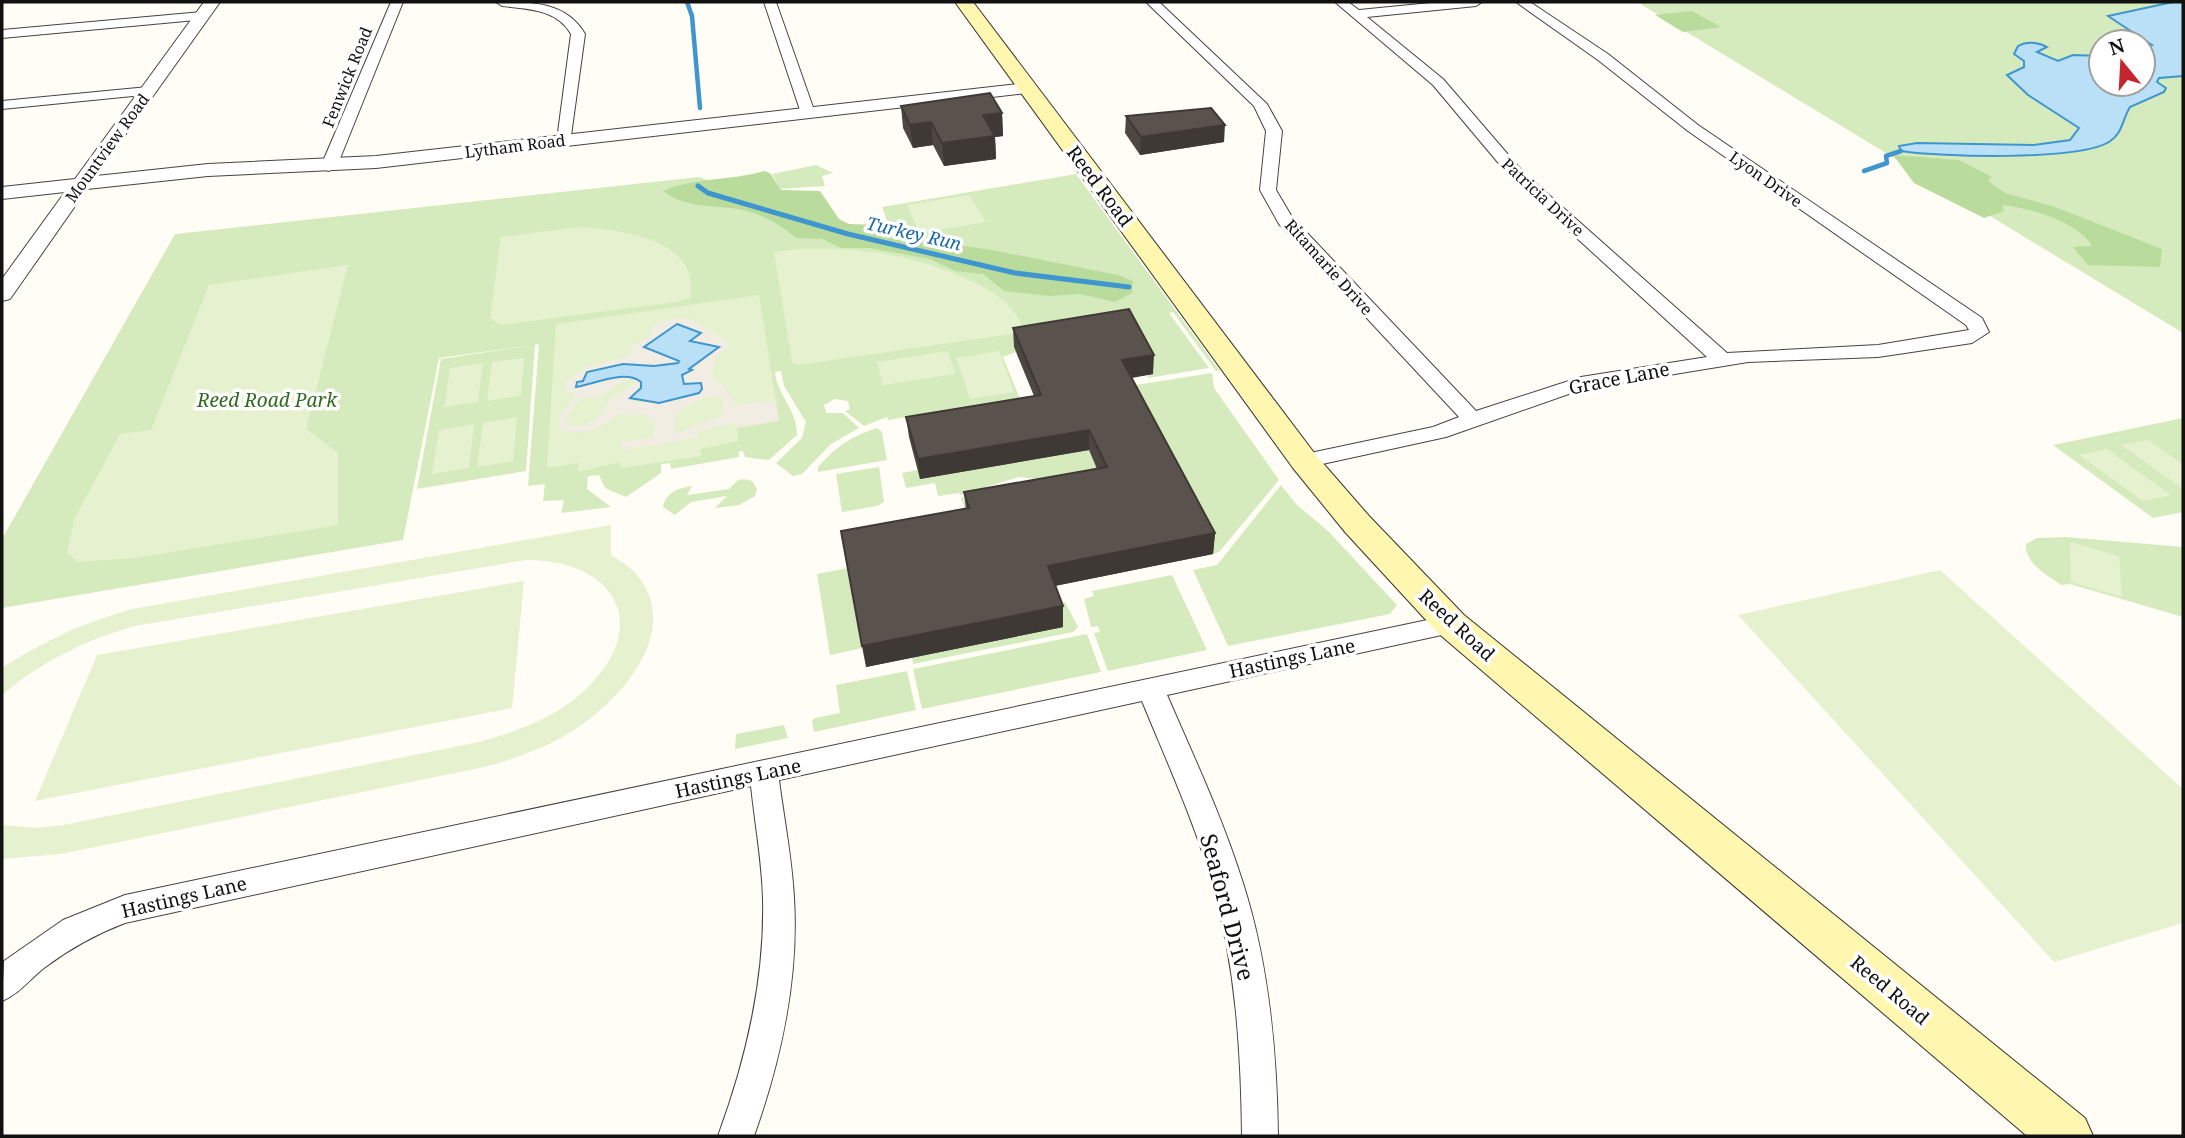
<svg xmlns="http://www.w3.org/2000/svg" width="2185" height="1138" font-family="'Noto Serif',serif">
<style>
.green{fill:#d5ebbd;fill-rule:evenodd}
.forest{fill:#b9dc9c}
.pitch{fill:#e6f2cf}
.plaza{fill:#f1ede2;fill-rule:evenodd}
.water{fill:#b9e0f7;stroke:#3f96cf;stroke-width:2}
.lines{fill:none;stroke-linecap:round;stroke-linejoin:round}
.stream-far1{stroke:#3f96cf;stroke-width:4.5}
.stream{stroke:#3f96cf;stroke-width:5}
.minor-casing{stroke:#444;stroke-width:2}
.tertiary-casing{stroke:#444;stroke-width:2}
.secondary-casing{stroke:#333;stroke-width:2}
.minor{fill:#fff;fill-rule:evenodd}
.tertiary{fill:#fff;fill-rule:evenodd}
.secondary{fill:#fff6b0;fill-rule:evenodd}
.wall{fill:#4d4742}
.shaded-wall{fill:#3f3936}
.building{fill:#5a524d;stroke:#3f3936;stroke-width:2}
.labels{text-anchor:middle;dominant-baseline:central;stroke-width:7;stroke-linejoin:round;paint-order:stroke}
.far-street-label{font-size:16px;fill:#111;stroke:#fff}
.far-water-label{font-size:18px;font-style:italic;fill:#1768a6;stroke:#fff}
.street-label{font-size:19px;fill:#111;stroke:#fff}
.park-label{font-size:19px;font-style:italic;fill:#2f6b1f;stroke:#fff}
.near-street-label{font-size:23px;fill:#111;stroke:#fff}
</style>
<rect width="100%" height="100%" fill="#fffdf5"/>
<g class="green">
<path d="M1637,2h546v331zM2101,42h42v42h-42z"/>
<path d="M816,165l17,8 -11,3 3,10 -45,3 -8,-15z"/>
<path d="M1076,174l144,197h-4l-43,-59 -4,1 40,55 -61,10 -1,-3 5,-1 -138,-27 2,5 -13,5 17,42 -132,21 -1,-3 -23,9 -19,-15 5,-2 -2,-8 -13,-2 -11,6 2,8h17l16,15 -28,16 -29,30 -9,2 -17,-13 26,-25 4,-16 -22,-36 -3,-15 -6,1c2,23 23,39 22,63l-28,25 -24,-3 -2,-6h-4v6l-68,12 -1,-6 -9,1v9l-35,24 -21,-9 -6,-13 -11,1 -1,13 24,18 -50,6 3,-13 -21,1 2,-17 -17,2 11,-142 -4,1 -9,126 -109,18 24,-130 93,-14 -95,13 -36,182 -401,68v-69l173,-305 524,-57 126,43 67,16 -10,-29z"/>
<path d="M1212,373l2,15 65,92 -60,72 -6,2 -109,-164z"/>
<path d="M2183,418v94l-30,6 -100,-73z"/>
<path d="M877,428l5,4 5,28 -69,12v-5c17,-20 34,-31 59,-39z"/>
<path d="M1089,450l17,37 -140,25 -5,-14c44,-17 58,-17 104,-16l-46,-5 -59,18 -1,-2 -21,3 -3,-13 -29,5 -4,-15 16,-3 3,9z"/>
<path d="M879,467l5,35 -7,4 -35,6 -6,-38z"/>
<path d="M744,479l8,2 5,8 -2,7 -16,9 -24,3 12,-12 -36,6 -16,13 -12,-8c3,-15 16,-19 29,-21l-5,9 42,-6 9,-9z"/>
<path d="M1281,485l15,19 32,27 69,74 -7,9 -162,32 -35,-76 24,-5z"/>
<path d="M2066,537l117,10v70l-113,-33 -9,1c-15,-11 -36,-21 -35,-41l11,-6z"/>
<path d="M848,568l15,80 -33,7 -13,-81z"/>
<path d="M1172,575l35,75 -99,21 -14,-38 6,-1 -2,-6 -7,1 -7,-28 10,-3 -2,-5z"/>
<path d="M1065,602l13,25 -5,5 -160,32 -1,-7z"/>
<path d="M1087,634l14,38 -179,37 -9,-40z"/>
<path d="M907,671l9,39 -102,22 -2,-11 3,-3 25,-5 -4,-28z"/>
<path d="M784,725l4,13 -53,11 1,-15z"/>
</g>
<g class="forest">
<path d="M1692,11l29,16 -38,5 -28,-17z"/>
<path d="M1893,155l66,5 33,17 -4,4 17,12 50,14 107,42 -2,18 -72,-2 -15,-18 19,-1c-15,-25 -63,-38 -90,-41l2,6 -20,7 -70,-35z"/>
<path d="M764,171l6,2 11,17 39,1 19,28 10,5 33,1 22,12 88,13 126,25 15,6 -1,12 -17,9 -35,-8 -31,2 -45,-5 -21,-17 -28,-3 -25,-12 -60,-11h-29l-19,-9 -26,-1c-17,-14 -35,-25 -59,-29 -26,-4 -52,-1 -74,-18 32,-14 67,-10 101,-20z"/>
</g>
<g class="pitch">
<path d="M969,195l17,27 -67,11 -12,-28z"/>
<path d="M579,227c41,3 122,11 111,71l-14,4 -175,23 -11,-7 11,-81z"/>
<path d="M797,249c61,-1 108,3 165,28 30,14 49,22 63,55l-227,33 -6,-3 -18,-110z"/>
<path d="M348,265l-42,164 32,24v72l-203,33 -58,4 -10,-9 7,-33 46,-86 31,-4 58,-145z"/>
<path d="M759,295l20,126 -42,6 1,14 -37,8v7l-80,12 -1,-6 -42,10v-9l-31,5 9,-144z"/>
<path d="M948,351l7,23 -72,11 -6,-23z"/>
<path d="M999,351l15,41 -44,7 -14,-41z"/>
<path d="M524,358l-3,38 -34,5 5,-39z"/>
<path d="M483,363l-5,39 -34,5 6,-39z"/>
<path d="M517,417l-4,44 -36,6 6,-44z"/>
<path d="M474,424l-5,44 -37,6 7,-44z"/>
<path d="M2148,440l35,24v25l-62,-44z"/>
<path d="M2107,449l64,46 -28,6 -64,-46z"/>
<path d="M611,525v30c9,6 19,11 26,20 46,56 -16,125 -63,155 -26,17 -55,27 -85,36l-428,88 -59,5v-34l33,3 28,-3 416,-83c39,-11 76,-24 106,-52 69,-66 29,-130 -59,-130l-391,66c-50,14 -94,36 -133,69v-27c41,-27 83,-46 130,-59z"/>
<path d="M2070,542l49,14 3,41 -51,-15z"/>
<path d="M1940,570l243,219v134l-129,39 -316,-347z"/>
<path d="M524,581l-12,127 -477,93 62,-146z"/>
</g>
<path class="plaza" d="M677,318l15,1 2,5 6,1 28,18v6l-12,8 -5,21 10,5 15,22 40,-4 3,20 -42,7 -1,-4 -17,2 -21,6v6l-76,12v-8l32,-5v-13l-8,-9 -27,-1 -19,13 -19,6 -17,-2 -5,-4 2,-13 15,-20 -11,-4v-8l22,-15 43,-11 3,-11 15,-7 8,-16zM677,324l23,10 -11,7 29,7 -36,27 2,9 14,-2 4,9 -36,12 -29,-1 -6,-4 9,-7 -1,-11 -32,23 -3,10 -11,8 -15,6 -11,-2 -1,-8 15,-19h17l31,-21 -52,9 12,-16 34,-6 31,2 26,-5zM716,396l8,4 -3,16 -46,18 -1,-14 6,-11 25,-12z"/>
<g class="water">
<path d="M2173,2h10v74l-24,2 -2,4 9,6 -2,4 -34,15c-8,13 -7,26 -21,35 -32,19 -168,15 -208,9l-2,-5 18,-3 117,2 36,-5 9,-12 -51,-33 -21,-20 17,-8v-6l-10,-7 4,-8c9,-5 20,-4 29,1l-10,5 21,9 15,-6 28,1v28h42v-35l9,-4 -44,-29z"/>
<path d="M677,324l24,9 -11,8 29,6 -30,22 3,1 -10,5 2,9 17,-1 1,6 -3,4 -40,10 -29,-5 11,-10v-6c-16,-13 -46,2 -65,5l1,-5 6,-1 4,-9 36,-8 31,2 24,-3 1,-2 -35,-14z"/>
</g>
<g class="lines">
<g class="stream-far1">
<path d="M687,2l5,14 8,92"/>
<path d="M1864,171l23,-8 -1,-7 15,-5"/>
</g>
<path class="stream" d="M698,186l10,7 140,41 167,39 114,14"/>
<g class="minor-casing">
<g id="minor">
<path d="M391,2h12l-66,164 -8,5 -6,-2 -2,-3z"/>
<path d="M496,2c34,0 70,-1 89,32l-15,109h-10l-3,-3 14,-106c-14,-25 -43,-25 -69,-28z"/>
<path d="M764,2h12l39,111 -2,3h-10l-2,-3z"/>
<path d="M1146,2h13l108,102 15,27 -6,59 16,27 184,194 105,-34 126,-20 -196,-179 -78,-93 -98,-83h13l11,8 82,-8h41l-6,4 -109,11 76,62 80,93 204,181 151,-8 91,-15 -3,-5 -278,-194 -90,-71 -82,-58h14l78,52 90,71 284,193 7,14 -17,11 -94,14 -130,5 -165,27 -137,48 -142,31 -8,-2 -3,-5 3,-5 137,-29 26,-10 -180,-193 -19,-34 6,-59 -12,-25z"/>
<path d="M202,12l5,1v6l-205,19v-8z"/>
<path d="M148,87l7,4 -2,3 -151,15v-8z"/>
<path d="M1451,615l9,2 4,7 -4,7 -293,64c27,62 56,124 76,188 26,81 34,169 35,253h-36c-1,-84 -6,-168 -29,-250 -18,-63 -46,-124 -71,-185l-363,79c5,39 13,78 15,118 5,81 -13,162 -40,238h-36c28,-76 47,-156 45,-237 -1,-38 -8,-75 -12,-113l-626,137c-29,11 -56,26 -81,45 -14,11 -25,26 -42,33l2,-40 59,-41 62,-25z"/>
</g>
</g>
<g class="tertiary-casing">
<path id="tertiary" d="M204,2h16l-124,174 112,-12 168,-8 651,-73 9,5 -9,5 -651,75 -168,8 -121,13 -77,110 -8,2v-22l63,-87 -63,7v-12l73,-8z"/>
</g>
<g class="secondary-casing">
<path id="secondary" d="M955,2h18l342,452 54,62 95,99 621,503 8,18h-66l-589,-503 -93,-101 -52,-64z"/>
</g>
<use href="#minor" class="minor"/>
<use href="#tertiary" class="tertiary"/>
<use href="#secondary" class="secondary"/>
</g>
<g class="wall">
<path d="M901,106l101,7 1,23 -8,1 1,22 -52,7 -11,-21 -20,3 -10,-20z"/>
<path d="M1126,116l98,26 -84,13 -15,-22z"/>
<path d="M1013,328l140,46 -21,4 83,155 -2,21 -158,32 8,20v21l-197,40 100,-158 -2,-17 133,-23 -8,-19 -169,29 -11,-42 -3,-20 128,-21 -20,-49z"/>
</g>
<g class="shaded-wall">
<path d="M1002,113l1,23 -8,1 1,22 -52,7 -2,-23 41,-28z"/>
<path d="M931,122l2,23 -20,3 -3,-23z"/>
<path d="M1225,125l-1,17 -84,13 1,-18z"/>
<path d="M1154,355l-1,19 -32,5 1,-19z"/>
<path d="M1089,430v20l-169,29 -2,-20z"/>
<path d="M1215,533l-2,21 -164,33 -1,-21z"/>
<path d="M1063,606v21l-197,40 -4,-21z"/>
</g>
<g class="building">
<path d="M990,93l12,20 -19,2 12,21 -53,7 -11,-21 -21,3 -9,-19z"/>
<path d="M1211,108l14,17 -84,12 -15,-21z"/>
<path d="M1129,309l25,46 -32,5 93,173 -167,33 15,40 -201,40 -21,-115 128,-23 -5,-16 143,-25 -18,-37 -171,29 -12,-42 135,-22 -28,-67z"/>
</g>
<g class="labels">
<g class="far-street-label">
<text transform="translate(347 77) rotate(-68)">Fenwick Road</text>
<text transform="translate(515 146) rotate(-7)">Lytham Road</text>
<text transform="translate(107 148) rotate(-54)">Mountview Road</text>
<text transform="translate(1766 179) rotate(35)">Lyon Drive</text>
<text transform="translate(1543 197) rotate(43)">Patricia Drive</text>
<text transform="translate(1329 267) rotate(48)">Ritamarie Drive</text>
</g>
<g class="far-water-label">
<text transform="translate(914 233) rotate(13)">Turkey Run</text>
</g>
<g class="street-label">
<text transform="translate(1100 186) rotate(53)">Reed Road</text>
<text transform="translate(1619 378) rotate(-11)">Grace Lane</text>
<text transform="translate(1457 625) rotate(43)">Reed Road</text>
<text transform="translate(1292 658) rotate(-12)">Hastings Lane</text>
<text transform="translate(738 778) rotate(-12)">Hastings Lane</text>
<text transform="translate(184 897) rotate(-13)">Hastings Lane</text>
<text transform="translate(1890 990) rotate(40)">Reed Road</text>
</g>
<g class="park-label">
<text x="267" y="400">Reed Road Park</text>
</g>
<g class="near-street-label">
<text transform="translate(1228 907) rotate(75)">Seaford Drive</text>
</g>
</g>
<rect width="2185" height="1138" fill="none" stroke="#111111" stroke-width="7"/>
<g transform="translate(2122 63) rotate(342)"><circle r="33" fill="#ffffff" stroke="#a0a0a0" stroke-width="2"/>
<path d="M0-5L12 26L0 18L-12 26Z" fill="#c4262e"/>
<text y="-10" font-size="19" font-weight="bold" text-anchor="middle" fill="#111111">N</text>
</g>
</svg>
